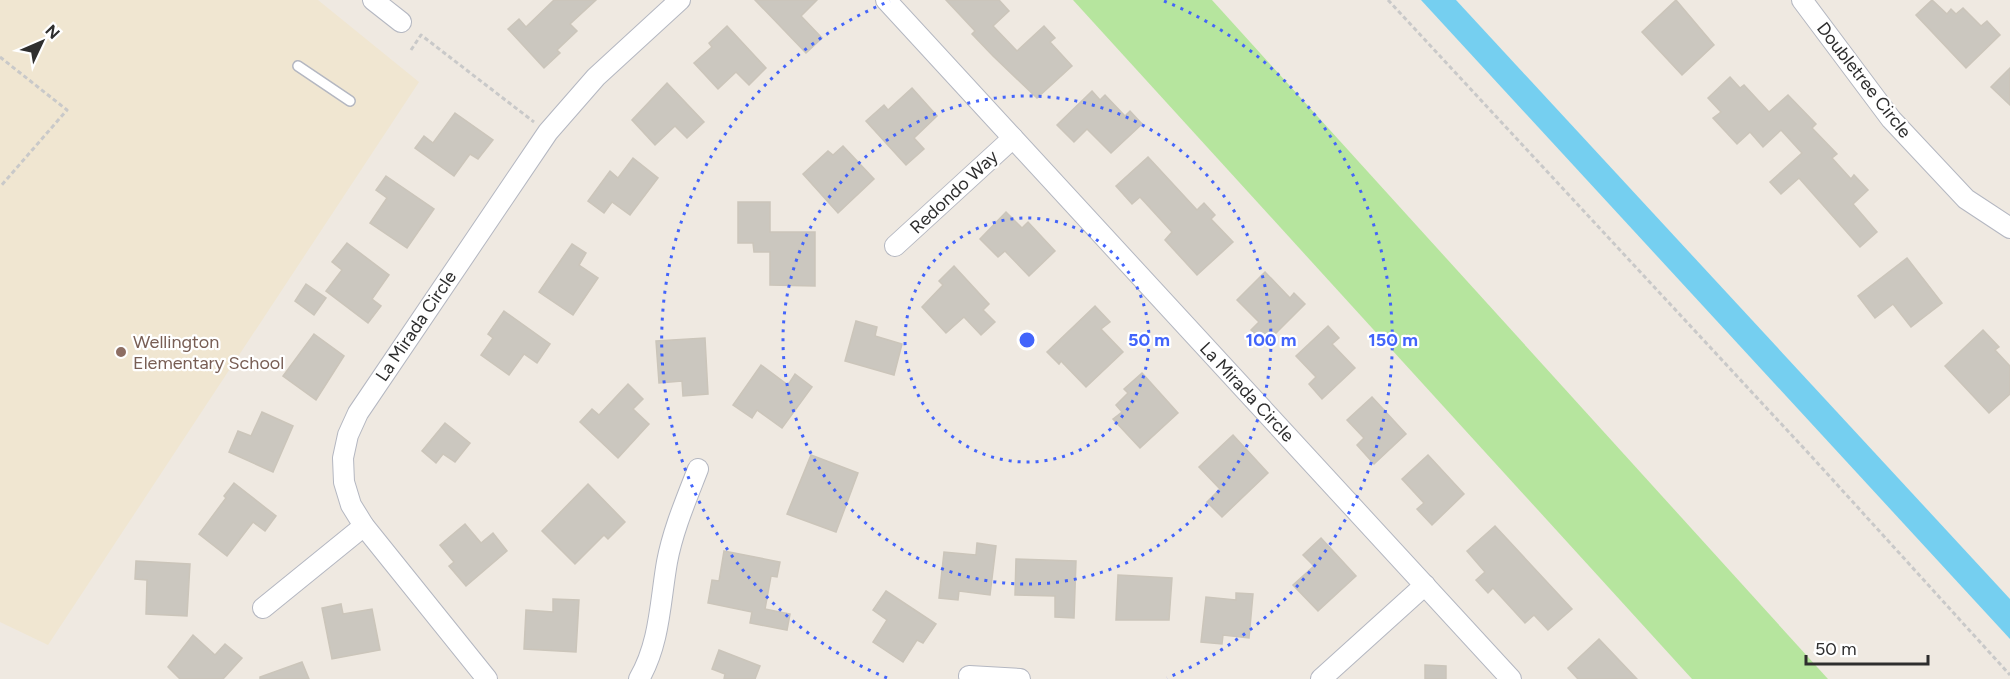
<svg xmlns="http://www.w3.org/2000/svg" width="2010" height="679" font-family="Figtree,sans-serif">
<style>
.education{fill:#f0e6d1}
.green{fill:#b6e59e}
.water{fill:#75cff0}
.building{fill:#cbc7bf;stroke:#cbc5ba;stroke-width:1.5}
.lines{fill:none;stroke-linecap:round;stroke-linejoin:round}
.service-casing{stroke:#b4b7c1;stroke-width:12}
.minor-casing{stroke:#b4b7c1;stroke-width:22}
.path{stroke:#c9c9c9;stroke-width:3;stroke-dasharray:4.5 3;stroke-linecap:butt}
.service{stroke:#fff;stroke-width:9}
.minor{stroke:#fff;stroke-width:20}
.ring{fill:none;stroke:#4264fb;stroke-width:3;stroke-dasharray:3 6}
.education-dot{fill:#8d6e63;stroke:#fff;stroke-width:2}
.labels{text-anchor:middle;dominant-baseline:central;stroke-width:4.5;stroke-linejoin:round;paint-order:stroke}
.street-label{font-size:18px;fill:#2e2e2e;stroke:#fff}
.education-label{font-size:18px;fill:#785e54;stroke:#fff;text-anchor:start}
.centre{fill:#4264fb;stroke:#fff;stroke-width:3}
.ring-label{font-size:18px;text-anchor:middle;font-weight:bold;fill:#4264fb;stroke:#fff;stroke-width:4.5;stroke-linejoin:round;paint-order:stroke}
</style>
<rect width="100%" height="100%" fill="#efe9e1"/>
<path class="education" d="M0,0h318l101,82 -371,563 -48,-23z"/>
<path class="green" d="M1073,0h139l616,679h-136z"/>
<path class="water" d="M1421,0h35l554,599v40z"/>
<g class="building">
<path d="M554,0h42l-26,24 7,7 -20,19 3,3 -16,15 -36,-39 11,-10 7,8z"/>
<path d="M755,0h62l-16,16 21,22 -16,15z"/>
<path d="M946,0h53l10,11 -16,15 24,25 27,-25 11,12 -5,4 22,24 -35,32 -44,-42 -21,-22 3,-3z"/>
<path d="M1676,0l38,45 -32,30 -40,-43z"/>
<path d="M1932,0l15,14 4,-5 5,5 7,-6 18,18 6,-5 13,14 -34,33 -50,-53z"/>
<path d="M727,26l39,42 -17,17 -13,-13 -18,17 -24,-26 18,-16 -3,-4z"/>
<path d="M2010,68v37l-19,-18z"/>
<path d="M1730,77l10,11 4,-3 25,27 19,-17 28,29 -4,4 25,26 -5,4 19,21 3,-4 14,15 -15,14 24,28 -17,15 -61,-69 -18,16 -11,-12 32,-29 -21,-23 -18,17 -13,-15 -13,12 -24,-26 8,-6 -13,-14z"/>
<path d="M667,83l37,39 -17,16 -12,-12 -20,19 -23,-25z"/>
<path d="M912,88l25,28 -23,22 10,11 -18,16 -40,-44 18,-16 4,5z"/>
<path d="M1092,91l8,9 5,-5 20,21 5,-5 12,13 -31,29 -24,-24 -13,13 -17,-17z"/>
<path d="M455,113l38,27 -15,19 -8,-5 -16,22 -39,-28 9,-12 9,7z"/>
<path d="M843,146l31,33 -36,34 -35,-39 25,-23 5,4z"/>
<path d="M1148,157l49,53 7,-7 11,12 -4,4 22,23 -36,33 -32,-35 7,-8 -32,-35 -8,7 -16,-18z"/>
<path d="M633,158l25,20 -28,37 -18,-13 -8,11 -16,-12 22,-30 8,7z"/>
<path d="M386,176l48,33 -27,39 -37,-25 17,-25 -11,-8z"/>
<path d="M738,202h32v30h45v54l-45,-1v-33h-16l-1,-9h-15z"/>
<path d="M1006,212l16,16 6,-6 27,29 -26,25 -24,-25 -7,6 -18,-18z"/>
<path d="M347,243l42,32 -17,24 9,7 -13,17 -42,-32 16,-21 -10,-8z"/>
<path d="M572,244l14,9 -7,12 19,13 -25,37 -34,-23z"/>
<path d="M1907,258l35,45 -31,24 -18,-23 -18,14 -17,-22z"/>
<path d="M954,266l35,38 -6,6 12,12 -14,13 -17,-18 -18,16 -24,-26 21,-22 -4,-4z"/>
<path d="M1265,272l25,26 4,-5 11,11 -40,40 -14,-14 8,-8 -22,-22z"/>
<path d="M306,284l20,14 -12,17 -19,-14z"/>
<path d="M1095,306l15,16 -9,7 22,23 -37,35 -25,-26 -2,3 -12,-12z"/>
<path d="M504,311l46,33 -13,19 -13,-9 -15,21 -28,-20 12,-17 -5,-4z"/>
<path d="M856,321l21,6 -2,9 27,8 -8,31 -49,-14z"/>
<path d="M1328,326l11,12 -7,6 23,24 -33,31 -13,-15 7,-7 -20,-21z"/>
<path d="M1983,330l16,17 -4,3 15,16v28l-21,19 -44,-47z"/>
<path d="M314,334l30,22 -28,44 -33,-24z"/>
<path d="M705,338l3,56 -25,2 -1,-15 -23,2 -3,-42z"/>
<path d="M761,365l27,20 7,-11 17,13 -30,41 -25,-18 -5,8 -19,-13z"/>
<path d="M1142,373l36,40 -38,35 -27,-29 9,-7 -6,-7 12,-12 -4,-4z"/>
<path d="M628,384l15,15 -10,10 16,15 -31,34 -38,-36 12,-13 7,6z"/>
<path d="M1372,397l34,37 -32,30 -17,-19 7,-7 -17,-18z"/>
<path d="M262,412l31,14 -20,46 -44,-20 9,-21 13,5z"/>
<path d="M445,423l25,20 -15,19 -12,-8 -7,9 -14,-12z"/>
<path d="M1233,435l35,38 -46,44 -15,-15 13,-13 -21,-22z"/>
<path d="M811,455l47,18 -22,59 -49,-18z"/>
<path d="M1428,455l36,39 -32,31 -15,-16 7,-6 -22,-24z"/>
<path d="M234,483l42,33 -11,15 -12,-9 -26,34 -28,-22 27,-36 -2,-2z"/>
<path d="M588,484l37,38 -17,17 -4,-4 -29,29 -33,-33z"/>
<path d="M465,524l16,19 12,-10 14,18 -41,35 -17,-20 5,-4 -14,-17z"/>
<path d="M1495,526l77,83 -24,21 -14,-15 -9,8 -32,-35 -5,5 -12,-13 9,-8 -18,-21z"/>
<path d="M1321,538l35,38 -38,35 -25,-26 21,-19 -11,-11z"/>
<path d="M977,543l19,3 -6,49 -31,-4 -1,9 -19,-2 5,-46 32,3z"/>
<path d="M724,551l56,11 -3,15 -6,-1 -6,33 25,5 -3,16 -37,-7 2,-11 -44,-9 4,-23 7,1z"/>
<path d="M1016,559l60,2 -2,57 -19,-1v-21l-40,-1z"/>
<path d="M136,561l54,3 -3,52 -41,-2 1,-34 -12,-1z"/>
<path d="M1118,575l54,3 -3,42h-53z"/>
<path d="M886,591l50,33 -13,19 -6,-3 -14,22 -30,-20 14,-22 -14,-10z"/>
<path d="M1236,593l17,1 -4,44 -26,-3 -1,9 -21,-2 5,-45 30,3z"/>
<path d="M553,599l26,1 -3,52 -52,-3 2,-39 27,2z"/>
<path d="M341,604l2,10 29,-5 8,41 -48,9 -10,-51z"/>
<path d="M193,635l22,20 10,-11 17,14 -19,21h-43l-12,-12z"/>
<path d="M1599,639l38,40h-59l-10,-11z"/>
<path d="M719,650l41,16 -5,13h-31l1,-5 -13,-5z"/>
<path d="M302,662l7,17h-49v-2z"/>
<path d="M1425,665l21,1v13h-21z"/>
</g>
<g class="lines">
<g class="service-casing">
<path id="service" d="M298,66l52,35"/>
</g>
<g class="minor-casing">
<g id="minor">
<path d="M373,0l28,22"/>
<path d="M886,0l625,679"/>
<path d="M1802,0l89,119 75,80 44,29"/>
<path d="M895,246l118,-108"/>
<path d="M263,608l101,-82"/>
<path d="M969,676l51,3"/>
<path d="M487,679l-123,-153 -13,-21 -7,-23 -1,-24 5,-23 10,-22 190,-281 48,-55 84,-77"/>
<path d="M639,679c21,-36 21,-77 28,-117 6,-32 19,-62 31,-93"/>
<path d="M1321,679l104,-94"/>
</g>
</g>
<g class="path">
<path d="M1388,0l424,457 198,218"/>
<path d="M411,50l10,-15 113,87"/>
<path d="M0,57l67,53 -67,77"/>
</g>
<use href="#service" class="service"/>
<use href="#minor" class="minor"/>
</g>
<g class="ring">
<circle cx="1027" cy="340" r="122"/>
<circle cx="1027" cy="340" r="244"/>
<path d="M887 678A366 366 0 0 1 890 1M1164 1A366 366 0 0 1 1167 678"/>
</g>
<circle class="education-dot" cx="121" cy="352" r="6"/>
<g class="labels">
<g class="street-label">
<text transform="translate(1864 80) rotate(52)">Doubletree Circle</text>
<text transform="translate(954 192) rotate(-43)">Redondo Way</text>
<text transform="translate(416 326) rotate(-56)">La Mirada Circle</text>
<text transform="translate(1247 392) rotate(47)">La Mirada Circle</text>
</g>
<g class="education-label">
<text x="133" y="342">Wellington<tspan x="133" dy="21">Elementary School</tspan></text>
</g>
</g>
<circle cx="1027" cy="340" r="9" class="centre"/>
<g class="ring-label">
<text x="1149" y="346">50 m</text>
<text x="1271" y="346">100 m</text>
<text x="1393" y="346">150 m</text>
</g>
<g transform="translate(42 42) rotate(46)" stroke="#ffffff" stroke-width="4.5" paint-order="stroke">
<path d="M0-4.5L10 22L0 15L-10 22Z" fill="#2e2e2e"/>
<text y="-9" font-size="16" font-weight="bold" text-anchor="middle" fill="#2e2e2e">N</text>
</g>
<path d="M1806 655v9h122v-9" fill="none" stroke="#2e2e2e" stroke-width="3"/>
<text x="1815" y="655" font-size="18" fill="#2e2e2e" stroke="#ffffff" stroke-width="4.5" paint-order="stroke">50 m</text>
</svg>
